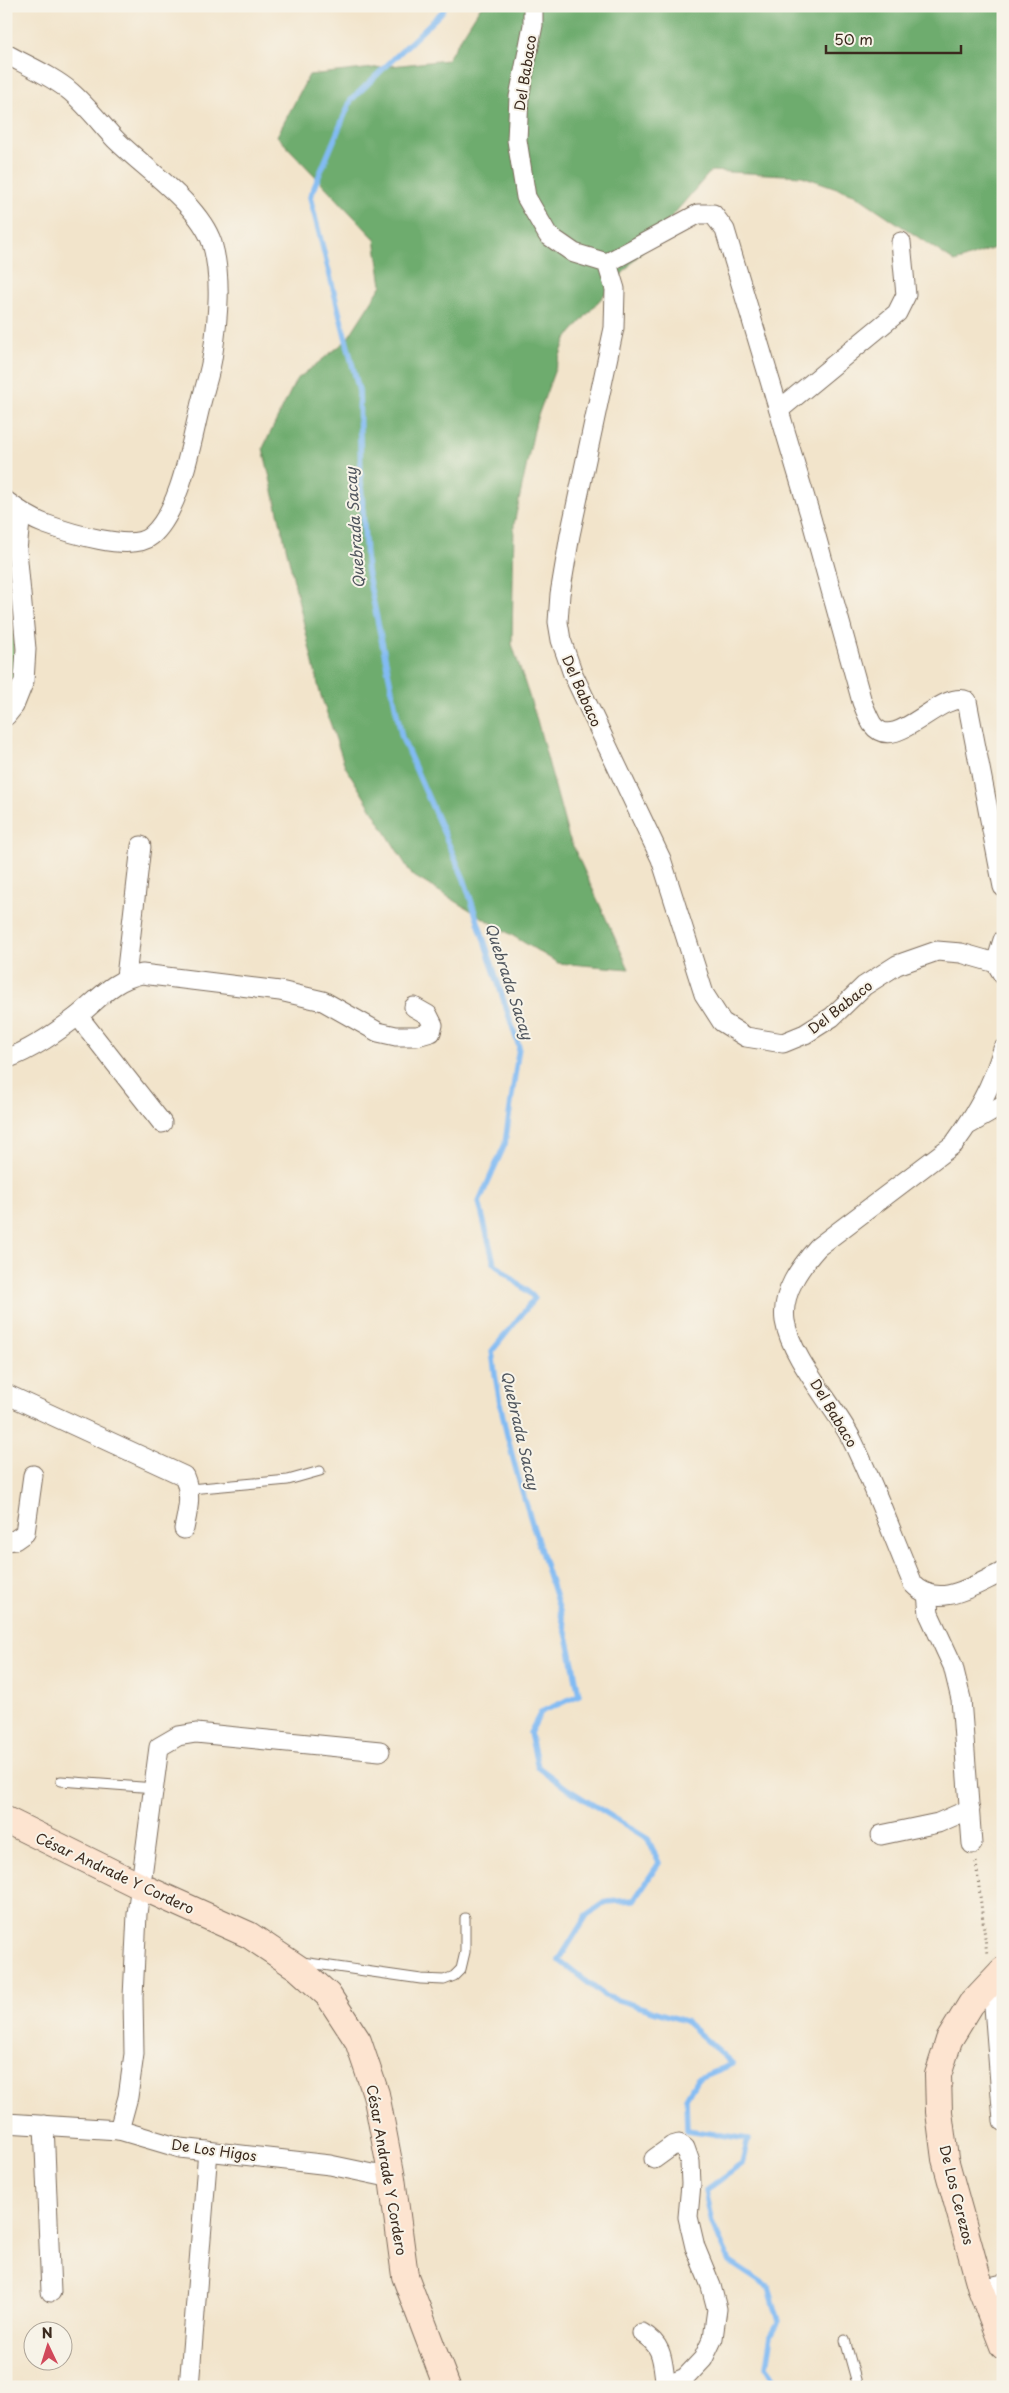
<svg xmlns="http://www.w3.org/2000/svg" width="1009" height="2393" font-family="'Playpen Sans',sans-serif">
<style>
.green{fill:#88c87f;stroke:#62794e}
.forest{fill:#6eac6e;stroke:#546b46}
.lines{fill:none;stroke-linecap:round;stroke-linejoin:round}
.stream{stroke:#82bbf3;stroke-width:5.5}
.lane-casing{stroke:#7b6b5b;stroke-width:11}
.street-casing{stroke:#7b6b5b;stroke-width:21}
.secondary-casing{stroke:#7b6b5b;stroke-width:28}
.path{stroke:#7b6b5b;stroke-width:3;stroke-dasharray:1 4;stroke-linecap:butt}
.lane{stroke:#fff;stroke-width:9}
.street{stroke:#fff;stroke-width:19}
.secondary{stroke:#fde4d0;stroke-width:26}
.labels{text-anchor:middle;dominant-baseline:central;stroke-width:4;stroke-linejoin:round;paint-order:stroke}
.street-label{font-size:14px;fill:#3b2a1e;stroke:#f7f3e8}
.water-label{font-size:15px;font-style:italic;fill:#50565e;stroke:#f7f3e8}
</style>
<rect width="100%" height="100%" fill="#f7f3e8"/>
<filter id="ink" filterUnits="userSpaceOnUse"><feTurbulence type="fractalNoise" baseFrequency=".02" numOctaves="2"/><feDisplacementMap in="SourceGraphic" scale="10" xChannelSelector="R" yChannelSelector="G"/><feConvolveMatrix kernelMatrix="1 2 1 2 8 2 1 2 1" color-interpolation-filters="sRGB"/></filter>
<filter id="wash" filterUnits="userSpaceOnUse"><feTurbulence type="fractalNoise" baseFrequency=".0096" numOctaves="4" result="noise"/><feDisplacementMap in="SourceGraphic" scale="20" xChannelSelector="R" yChannelSelector="G"/><feGaussianBlur stdDeviation="1.12" result="paint"/><feColorMatrix in="noise" values="0 0 0 0 0 0 0 0 0 0 0 0 0 0 0 0 0 1.4 0 .05"/><feComposite in="paint" operator="in"/></filter>
<g filter="url(#wash)">
<rect width="100%" height="100%" fill="#f2e4cb"/>
<path class="green" d="M6,549l10,130h-10z"/>
<path class="forest" d="M481,6h522v239l-48,17 -101,-68 -52,-18 -91,-5 -145,168 -30,82 -22,103 -2,120 25,76 31,115 61,134 -71,-6 -146,-88 -67,-109 -25,-73 -57,-245 33,-68 50,-39 36,-56 -7,-46 -98,-103 32,-61 138,-15z"/>
<g class="lines">
<path class="stream" d="M445,6l-3,6 -91,88 -41,97 49,194 2,92 6,88 35,167 62,141 55,168 -14,97 -26,58 15,61 41,35 -43,53c10,93 44,181 71,270 7,24 11,50 16,74l-38,17 -11,21 8,34 28,21 82,51 11,24 -25,37 -28,2 -19,13 -28,45 46,36 80,25 48,43 -36,15 -11,19 1,32 61,9 -6,25 -37,27 7,32 18,39 39,26 10,33 -8,14 -5,31 13,21"/>
</g>
</g>
<g filter="url(#ink)">
<g class="lines">
<g class="lane-casing">
<g id="lane">
<path d="M190,1489l98,-9 32,-9"/>
<path d="M61,1781l94,7"/>
<path d="M302,1962l119,17 23,1 10,-4 7,-7 4,-17v-34"/>
<path d="M845,2340l13,47"/>
</g>
</g>
<g class="street-casing">
<g id="street">
<path d="M533,6v19l-14,72 -2,43 9,57 22,38 26,18 33,10 8,26 -1,39 -44,207 -10,59 -2,28 3,18 12,34 88,185 43,135 18,28 24,15 37,6 22,-9 27,-17 32,-31 33,-21 40,-14 24,2 35,10 7,12"/>
<path d="M6,54c20,11 48,23 65,38 16,14 30,32 44,47 29,29 84,65 97,104 10,34 6,75 1,109 -2,19 -9,37 -13,55 -9,36 -20,105 -49,129 -19,17 -84,-4 -106,-12 -14,-5 -27,-14 -39,-23"/>
<path d="M607,263l91,-49h15l12,16 86,288 51,184c3,7 6,15 10,22 23,32 68,-35 95,-23l36,186"/>
<path d="M779,410l118,-97 9,-18 -5,-53"/>
<path d="M6,716l8,-10 10,-25 2,-32 -9,-99 4,-38"/>
<path d="M996,963l7,-23"/>
<path d="M126,977l15,-131"/>
<path d="M78,1016l84,107"/>
<path d="M1003,1049c-12,39 -25,62 -49,95l-136,103c-18,20 -37,46 -33,74 6,38 50,85 67,119 23,47 41,96 61,144 26,27 62,0 90,-12"/>
<path d="M6,1059c26,-9 51,-27 73,-44 21,-17 34,-35 63,-41l138,17 43,10 55,31 18,4h21l14,-4 2,-7 -5,-10 -14,-8"/>
<path d="M970,1124l33,-19"/>
<path d="M6,1394l178,82c8,19 4,33 0,53"/>
<path d="M6,1541l9,-1 10,-7 8,-58"/>
<path d="M927,1593l2,21 24,52 8,33 11,145"/>
<path d="M881,1835l57,-12 32,-14"/>
<path d="M992,1981l11,140"/>
<path d="M6,2123l113,7 61,18 150,17 62,13"/>
<path d="M44,2125l7,167"/>
<path d="M119,2130l9,-33 6,-43 -1,-57 4,-83 22,-167 19,-11 18,-3 184,18"/>
<path d="M654,2159l18,-13 7,-2 6,4 5,14 1,22 -3,33 7,30 16,39 6,23 -4,29 -10,21 -18,19 -19,8"/>
<path d="M981,2289l22,-5"/>
<path d="M642,2333c23,13 20,30 24,54"/>
<path d="M189,2387l19,-236"/>
</g>
</g>
<g class="secondary-casing">
<g id="secondary">
<path d="M6,1820l134,66 109,49 49,33 30,27 30,46 18,53 16,84 13,98 42,111"/>
<path d="M1003,1970l-32,34 -22,36 -11,35 1,37 6,47 36,130 22,57"/>
</g>
</g>
<path class="path" d="M976,1862l11,92"/>
<use href="#lane" class="lane"/>
<use href="#street" class="street"/>
<use href="#secondary" class="secondary"/>
</g>
</g>
<g class="labels">
<g class="street-label">
<text transform="translate(525 73) rotate(-81)">Del Babaco</text>
<text transform="translate(582 691) rotate(66)">Del Babaco</text>
<text transform="translate(840 1007) rotate(-38)">Del Babaco</text>
<text transform="translate(834 1413) rotate(59)">Del Babaco</text>
<text transform="translate(115 1873) rotate(25)">César Andrade Y Cordero</text>
<text transform="translate(214 2150) rotate(8)">De Los Higos</text>
<text transform="translate(387 2170) rotate(80)">César Andrade Y Cordero</text>
<text transform="translate(957 2195) rotate(76)">De Los Cerezos</text>
</g>
<g class="water-label">
<text transform="translate(354 528) rotate(-94)">Quebrada Sacay</text>
<text transform="translate(510 981) rotate(72)">Quebrada Sacay</text>
<text transform="translate(521 1430) rotate(77)">Quebrada Sacay</text>
</g>
</g>
<rect width="1009" height="2393" fill="none" stroke="#f7f3e8" stroke-width="25"/>
<g transform="translate(48 2346) rotate(356)"><circle r="24" fill="#f7f3e8" stroke="#aca397"/>
<path d="M0-4L9 19L0 12L-9 19Z" fill="#d1495b"/>
<text y="-8" font-size="14" font-weight="bold" text-anchor="middle" fill="#3b2a1e">N</text>
</g>
<path d="M826 45v8h135v-8" fill="none" stroke="#3b2a1e" stroke-width="2.5"/>
<text x="834" y="45" font-size="15" fill="#3b2a1e" stroke="#f7f3e8" stroke-width="4" paint-order="stroke">50 m</text>
</svg>
